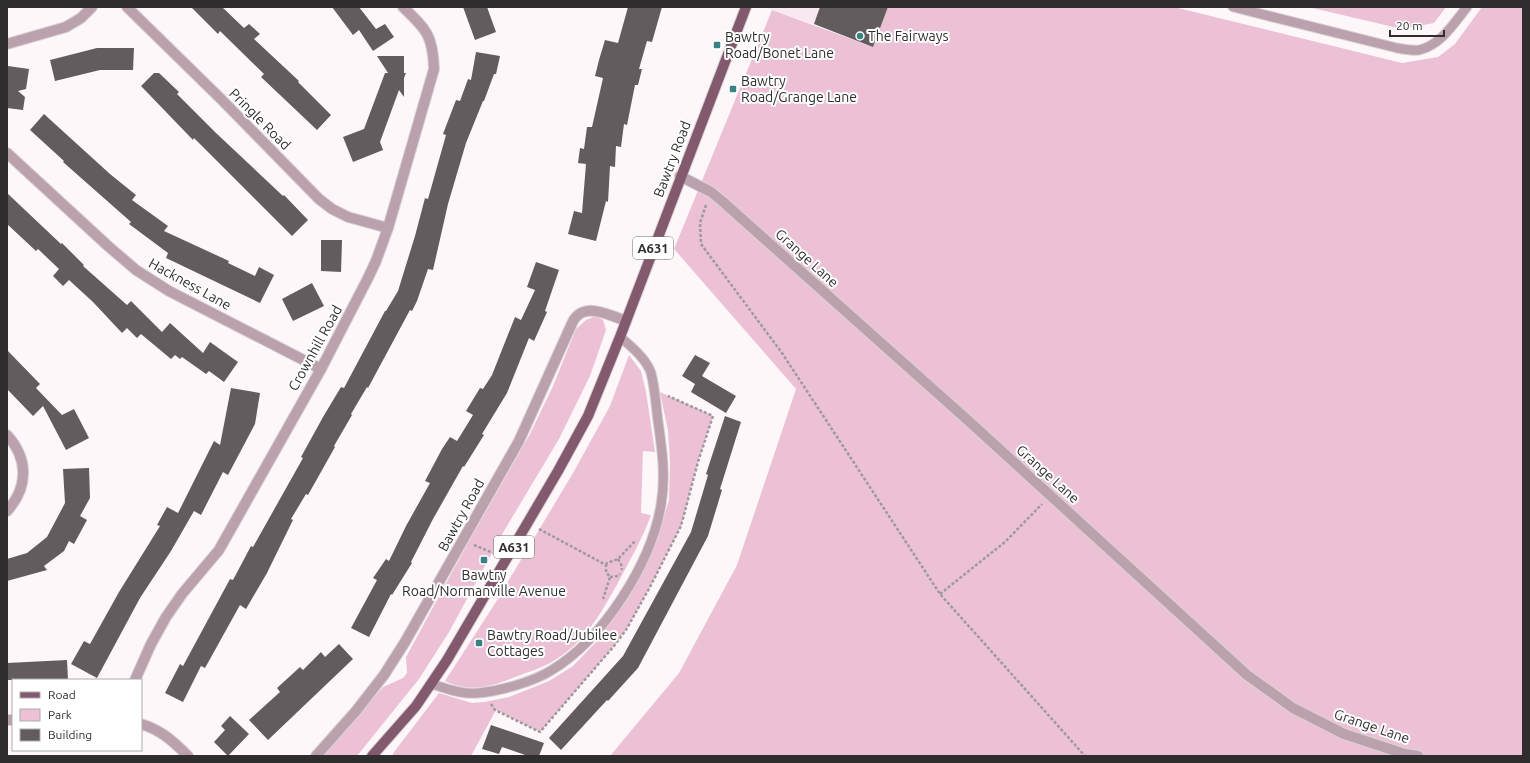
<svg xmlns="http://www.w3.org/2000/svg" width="1530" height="763" font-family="Ubuntu,sans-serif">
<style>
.built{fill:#f8e8ef}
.green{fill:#ecc1d6}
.building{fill:#635c5f}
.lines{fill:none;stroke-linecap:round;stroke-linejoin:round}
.lane-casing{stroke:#d9d3d5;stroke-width:11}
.street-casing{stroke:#d9d3d5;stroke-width:12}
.primary-casing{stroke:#d9d3d5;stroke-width:12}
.path{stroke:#9e999c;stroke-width:2.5;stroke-dasharray:3 2;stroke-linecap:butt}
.lane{stroke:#baa1ad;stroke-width:9}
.street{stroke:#baa1ad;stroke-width:10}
.primary{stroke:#83596e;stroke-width:10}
.poi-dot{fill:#398183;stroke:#fff;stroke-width:1.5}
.labels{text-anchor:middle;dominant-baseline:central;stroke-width:4;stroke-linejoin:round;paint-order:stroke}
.shield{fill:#fff;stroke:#6e6c6d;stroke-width:1}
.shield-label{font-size:13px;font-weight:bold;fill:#302d2f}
.poi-label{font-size:14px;fill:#302d2f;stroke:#fff;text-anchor:start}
.street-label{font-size:14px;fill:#302d2f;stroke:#fff}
</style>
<rect width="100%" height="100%" fill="#fef7fa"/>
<path class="built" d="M762,7h126l-15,40 -59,-23z"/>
<g class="green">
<path d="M888,7h286l228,56 36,-6 17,-13 27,-37h41v749h-913l69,-83 58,-108 59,-176 -122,-140 98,-239 101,37z"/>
<path d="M1308,7h138l-12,16 -32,6z"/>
<path d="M596,316l7,4 3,10 -16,46 -31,63 -55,92 -55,101 -30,47 -62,77h-34l60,-69 20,-9 4,-5 -1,-16 63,-116 61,-107 23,-48 23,-57 10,-9z"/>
<path d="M629,355l12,16 5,21 9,60 -12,-1 -2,62 10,2c-9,25 -20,43 -32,66 -18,32 -32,59 -64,79 -12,8 -27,12 -40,17 -24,10 -45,16 -70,4l49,-76 79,-132 37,-67z"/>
<path d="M660,392l53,24 -15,46 -17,64 -31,61 -24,43 -12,16 -74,86 -44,-22 -25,46h-79l2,-4 45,-59 33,10 12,-1 25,-5 40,-16 24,-15 23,-24 28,-38 19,-32 17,-43 9,-29 1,-38 -2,-31z"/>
</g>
<g class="building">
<path d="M191,7h31l22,21 5,-4 11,10 -6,5 45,42 -1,1 33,33 -14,15 -56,-53 3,-3 -44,-43 -2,3z"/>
<path d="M332,7h27l17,22 9,-5 9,13 -21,14 -14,-21 -6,5z"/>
<path d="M463,7h24l9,25 -21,8z"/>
<path d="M628,7h34l-10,35 -5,-1 -8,28h3l-4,16h-3l-8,40 -3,-1 -3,23 -5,-1 -1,21 -5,-1 -2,36 -2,-1 -10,40 -28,-7 6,-23 8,2 4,-49 -8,-1 2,-15 4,1 3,-22h5l11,-49 -8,-2 4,-16 6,-20 13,3z"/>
<path d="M820,7h68l-15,40 -59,-23z"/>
<path d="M97,48h37l-1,22h-33l-45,11 -5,-21z"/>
<path d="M476,52l24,4 -4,18h-2l-10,27h-1l-17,42 -18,61 -15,66 -5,-1 -11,32 -5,10 -2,-1 -42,78 -1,-1 -16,27 1,1 -18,31 1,1 -27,48 -2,-1 -15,25 2,1 -3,6 -23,47 -21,36 -6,-4 -35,63 -4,-2 -18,36 -18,-9 15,-29 3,2 47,-87 3,1 18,-34 2,1 50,-89 -2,-1 22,-40 18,-30 3,1 41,-77h1l12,-20 17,-55 10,-38 3,1 18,-64 -3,-1 13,-34 4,1 8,-22 3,1z"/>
<path d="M377,56h27v17h2l-2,5v19l-5,-7 -19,52 3,8 -30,12 -10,-25 21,-8 21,-56h3z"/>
<path d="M8,66l21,3 -3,20 -8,2 7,6 -2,13 -16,-2z"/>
<path d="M154,73h5l20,19 -2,2 39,39 67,63 1,-1 24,25 -16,16 -98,-98 -1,2 -52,-54z"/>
<path d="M44,114l66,60 26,21 -4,5 36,26 -4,5 65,30 -1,2 27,13 4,-9 15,8 -14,28 -94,-45 2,-5 -39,-29 2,-2 -68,-60 1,-1 -34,-31z"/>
<path d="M7,193l54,51 1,-1 22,22 -1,1 44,39 4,-4 31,31 8,-9 33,30 7,-11 28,20 -14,20 -15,-11 -3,3 -24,-17 -2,2 -5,-4 -4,4 -30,-25 -4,4 -10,-10 -5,5 -29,-31 -24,-22 -6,6 -10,-10 6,-7 -21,-20 -2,2 -29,-27z"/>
<path d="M321,240h21l-1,32 -20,-1z"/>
<path d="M536,262l23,8 -14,41 2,1 -13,29 -5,-3 -22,55 -25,41 2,1 -20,32 -1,-1 -30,53 -22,43 1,1 -20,32 -1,-1 -22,43 -18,-9 26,-48 -4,-2 13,-19 3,2 17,-35 24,-43 -5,-2 17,-32 8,-12 7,4 16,-26 -7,-4 14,-23 3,1 9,-14 23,-58 6,3 14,-30 -8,-3z"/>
<path d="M312,283l12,23 -31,15 -11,-22z"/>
<path d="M7,350l33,34 -4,4 26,27 12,-6 15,29 -23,12 -23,-44 -10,10 -26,-27z"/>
<path d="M695,355l15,8 -8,13 34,20 -10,17 -35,-21 4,-8 -13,-8z"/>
<path d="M231,388l29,5 -5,31 -27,51 -5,-3 -22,43 -7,-4 -23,40 -31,47 -43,80 -26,-14 13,-23 6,3 29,-52 41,-66 -3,-1 10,-18 11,6 36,-72 6,4z"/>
<path d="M725,416l16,6 -21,67 2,1 -14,46 -70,132 -30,33 -1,-1 -46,50 -12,-12 74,-82 68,-124 17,-57 -2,-1z"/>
<path d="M89,468l1,30 -10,18 7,4 -13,24 -5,-3 -5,10 -20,15 3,4 -40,11v-22l20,-6 20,-16 18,-34 -2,-34z"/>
<path d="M339,644l14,15 -85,81 -19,-20 31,-28 -3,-4 23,-21 3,3 18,-18 4,5z"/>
<path d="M67,660l1,20h-61v-17z"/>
<path d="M230,716l19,18 -21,22 -14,-14 11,-12 -4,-4z"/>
<path d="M491,725l53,18 -5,13h-11l-26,-9 -3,7 -17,-5z"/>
</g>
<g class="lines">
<g class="lane-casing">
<g id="lane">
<path d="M1233,7l164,41c6,1 15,3 22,2 22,-5 35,-27 48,-43"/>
<path d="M431,684c15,4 31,11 47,9 22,-2 55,-11 74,-23 51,-31 99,-106 109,-165 5,-28 1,-56 -3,-84 -2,-15 -3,-33 -7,-48 -4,-13 -21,-28 -31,-36"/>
</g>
</g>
<g class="street-casing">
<g id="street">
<path d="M127,7l95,93 97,99 13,10 16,8 40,11"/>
<path d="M7,44l59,-17 15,-9 11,-11"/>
<path d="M7,153l101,93 28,24 33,21 152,78"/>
<path d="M680,176l31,16 11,9 250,223 275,251 46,33 51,26 61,20 13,2"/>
<path d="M7,435c21,23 22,52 0,76"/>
<path d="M135,680l16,-36 15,-27 16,-23 37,-44 102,-181 47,-91 8,-17 12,-33 46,-159c-1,-34 -8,-40 -31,-62"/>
<path d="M7,720h6"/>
<path d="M141,724c20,6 32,17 47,32"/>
<path d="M316,756l40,-45 28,-36 21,-33 114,-201 50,-111c2,-4 4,-11 8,-14 12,-12 35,0 49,5"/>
</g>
</g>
<g class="primary-casing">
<path id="primary" d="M372,756l44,-50 31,-46 111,-189 30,-55 32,-79 126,-330"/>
</g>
<g class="path">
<path d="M706,205l-6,18 1,21 81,109 158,241 145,162"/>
<path d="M539,529l67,36v7l4,5 -7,22"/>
<path d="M474,545l19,8"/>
<path d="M618,559l3,5 1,6"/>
<path d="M606,565l1,-2 11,-4 18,-19"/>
<path d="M610,577l8,-1 2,-2"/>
<path d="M940,594l65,-52 37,-38"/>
<path d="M491,704l4,6 45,22 74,-86 12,-16 24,-43 31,-61 17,-64 15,-46 -45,-20"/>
</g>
<use href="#lane" class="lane"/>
<use href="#street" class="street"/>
<use href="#primary" class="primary"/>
</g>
<g class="poi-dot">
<circle cx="860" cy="36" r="4"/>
<rect x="713" y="41" width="8" height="8" rx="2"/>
<rect x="729" y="85" width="8" height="8" rx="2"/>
<rect x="480" y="556" width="8" height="8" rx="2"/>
<rect x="475" y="639" width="8" height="8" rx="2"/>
</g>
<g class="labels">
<g class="shield">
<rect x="633" y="237" width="40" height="22" rx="3"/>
<rect x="494" y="536" width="40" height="22" rx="3"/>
</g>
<g class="shield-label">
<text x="653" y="248">A631</text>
<text x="514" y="547">A631</text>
</g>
<g class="poi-label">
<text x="868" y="36">The Fairways</text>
<text x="725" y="37">Bawtry<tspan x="725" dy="16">Road/Bonet Lane</tspan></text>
<text x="741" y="81">Bawtry<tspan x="741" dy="16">Road/Grange Lane</tspan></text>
<text x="484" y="575" text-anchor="middle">Bawtry<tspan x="484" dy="16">Road/Normanville Avenue</tspan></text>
<text x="487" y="635">Bawtry Road/Jubilee<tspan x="487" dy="16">Cottages</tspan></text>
</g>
<g class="street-label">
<text transform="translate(260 119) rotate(45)">Pringle Road</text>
<text transform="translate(672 159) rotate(-69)">Bawtry Road</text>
<text transform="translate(807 258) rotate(42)">Grange Lane</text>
<text transform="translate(190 284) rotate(29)">Hackness Lane</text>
<text transform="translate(315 348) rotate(-61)">Crownhill Road</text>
<text transform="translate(1048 474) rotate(42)">Grange Lane</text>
<text transform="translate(461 515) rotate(-61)">Bawtry Road</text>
<text transform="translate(1372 726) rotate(19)">Grange Lane</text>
</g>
</g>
<rect width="1530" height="763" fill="none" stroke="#302d2f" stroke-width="16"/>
<rect x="12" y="679" width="130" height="72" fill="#ffffff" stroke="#acabac"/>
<rect x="20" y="692" width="20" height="6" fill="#83596e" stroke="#acabac"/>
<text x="48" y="699" font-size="12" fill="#302d2f">Road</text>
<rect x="20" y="709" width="20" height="12" fill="#ecc1d6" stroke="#acabac"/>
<text x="48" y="719" font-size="12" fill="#302d2f">Park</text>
<rect x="20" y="729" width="20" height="12" fill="#635c5f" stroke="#acabac"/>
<text x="48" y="739" font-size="12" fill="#302d2f">Building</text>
<path d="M1390 30v6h54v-6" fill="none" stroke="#302d2f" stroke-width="2"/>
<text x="1396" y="30" font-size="12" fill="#302d2f" stroke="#ffffff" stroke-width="3" paint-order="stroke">20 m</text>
</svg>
